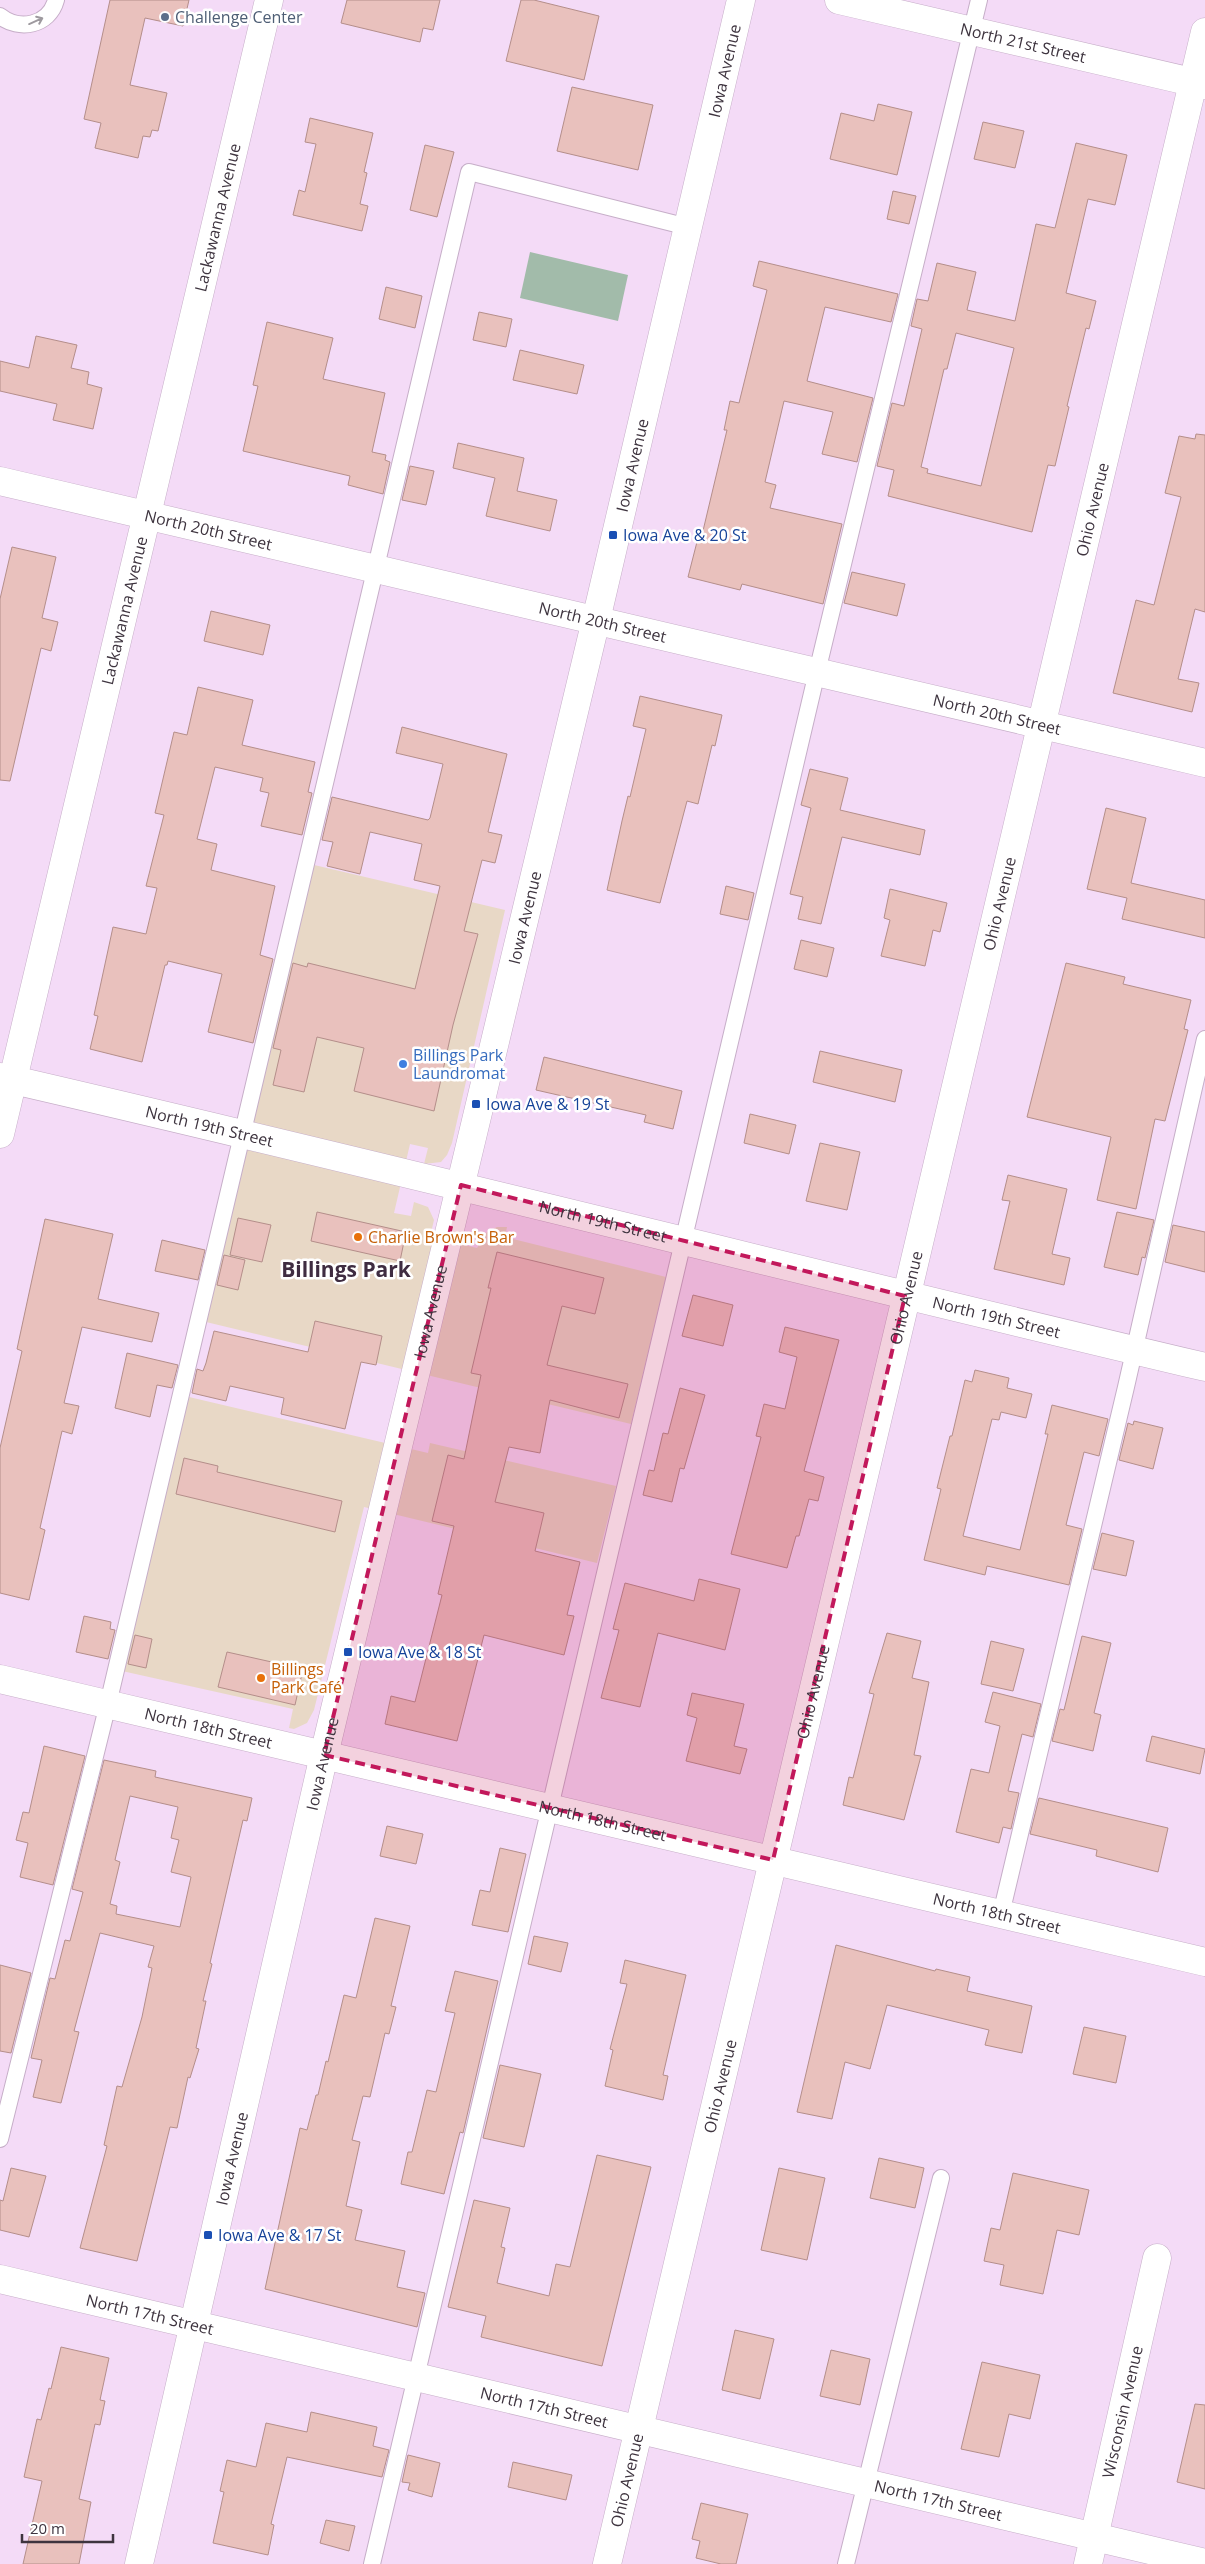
<svg xmlns="http://www.w3.org/2000/svg" width="1205" height="2564" font-family="'Open Sans',sans-serif">
<style>
.commercial{fill:#e8d8c6}
.green{fill:#a2bbaa}
.building{fill:#e9c1bd;stroke:#b48e8a;fill-rule:evenodd}
.lines{fill:none;stroke-linecap:round;stroke-linejoin:round}
.service-casing{stroke:#c6aec8;stroke-width:18}
.minor-casing{stroke:#c6aec8;stroke-width:29}
.tertiary-casing{stroke:#c6aec8;stroke-width:29}
.service{stroke:#fff;stroke-width:16}
.minor{stroke:#fff;stroke-width:28}
.tertiary{stroke:#fff;stroke-width:28}
.oneway{stroke:#9e9a9f}
.marked{fill:#c2185b;fill-opacity:0.2;stroke:#c2185b;stroke-width:4;stroke-dasharray:10 6;stroke-linejoin:round}
.service-dot{fill:#5c6f8a;stroke:#fff;stroke-width:2}
.transit-dot{fill:#1a4fb4;stroke:#fff;stroke-width:2}
.shop-dot{fill:#3f7fe0;stroke:#fff;stroke-width:2}
.food-dot{fill:#e8710a;stroke:#fff;stroke-width:2}
.labels{text-anchor:middle;dominant-baseline:central;stroke-width:5;stroke-linejoin:round;paint-order:stroke}
.service-label{font-size:16px;fill:#4e5e75;stroke:#fff;text-anchor:start}
.street-label{font-size:16px;fill:#3e343f;stroke:#fff}
.transit-label{font-size:16px;fill:#164399;stroke:#fff;text-anchor:start}
.shop-label{font-size:16px;fill:#366cbe;stroke:#fff;text-anchor:start}
.food-label{font-size:16px;fill:#c56008;stroke:#fff;text-anchor:start}
.district-label{font-size:21px;font-weight:bold;fill:#3f2c41;stroke:#fff}
</style>
<rect width="100%" height="100%" fill="#f4dbf7"/>
<g class="commercial">
<path d="M310,864l195,46 -53,233 -5,12 -6,7 -17,2 4,-16 -18,-4 -16,69 17,3 3,-14 14,5 6,13 -4,17 47,11 10,-16 10,-5h10l-2,10 161,40 -35,147 -425,-102z"/>
<path d="M189,1397l239,56 2,-10 186,43 -19,77 -233,-56 -50,203 -7,13 -13,6 -5,-1 4,-19 -171,-38z"/>
</g>
<path class="green" d="M530,252l98,23 -10,46 -98,-23z"/>
<g class="building">
<path d="M110,0h79l-6,26 -38,-8 -15,67 37,8 -9,38 -6,-1 -2,7 -7,-1 -5,22 -43,-10 6,-25 -17,-4z"/>
<path d="M347,0h93l-7,30 -10,-2 -3,14 -79,-19z"/>
<path d="M521,0h13l65,16 -15,64 -78,-19z"/>
<path d="M572,87l81,18 -15,65 -81,-19z"/>
<path d="M878,104l34,8 -15,63 -67,-16 11,-46 33,8z"/>
<path d="M310,118l63,15 -9,39 3,1 -7,31 8,2 -6,25 -69,-16 6,-25 6,2 11,-48 -11,-2z"/>
<path d="M983,122l41,9 -9,37 -41,-9z"/>
<path d="M1076,143l51,12 -12,50 -27,-6 -22,94 30,8 -7,28 -3,-1 -19,78 2,1 -14,59 -7,-1 -16,67 -144,-36 6,-26 -17,-4 15,-63 12,3 18,-77 -11,-3 6,-27 11,2 9,-38 39,9 -9,38 48,11 21,-97 19,4zM956,333l58,15 -33,138 -54,-13 1,-4 -7,-2 23,-98h3z"/>
<path d="M425,145l29,7 -17,65 -27,-7z"/>
<path d="M893,191l23,5 -7,28 -22,-5z"/>
<path d="M759,261l139,33 -7,28 -66,-15 -18,74 66,17 -16,64 -35,-8 11,-42 -49,-11 -19,81 11,3 -6,23 72,16 -19,80 -81,-20 -2,6 -52,-13 11,-43 3,1 25,-105h-3l6,-29 9,2 28,-113 -14,-4z"/>
<path d="M386,287l36,9 -7,32 -36,-9z"/>
<path d="M479,312l33,7 -6,28 -33,-7z"/>
<path d="M267,322l66,16 -10,41 62,14 -13,59 14,3 -1,5 5,2 -7,32 -35,-9 2,-9 -107,-25 15,-65 -5,-1z"/>
<path d="M36,336l41,9 -6,23 18,4 -2,12 15,4 -9,41 -40,-9 4,-16 -57,-13v-30l29,7z"/>
<path d="M520,350l64,15 -7,29 -64,-14z"/>
<path d="M1196,434l9,1v177l-10,-3 -17,70 21,4 -7,29 -79,-19 23,-93 18,5 27,-108 -16,-4 14,-57 16,3z"/>
<path d="M458,443l66,15 -7,33 40,9 -7,31 -64,-15 9,-38 -42,-10z"/>
<path d="M410,466l24,5 -8,34 -24,-5z"/>
<path d="M12,547l44,10 -14,61 16,4 -7,29 -10,-3 -31,133 -10,-1v-181z"/>
<path d="M852,572l53,12 -8,32 -53,-13z"/>
<path d="M211,611l59,14 -7,30 -59,-14z"/>
<path d="M198,687l55,13 -11,45 73,17 -7,30 4,1 -10,42 -41,-9 8,-33 -9,-2 3,-13 -48,-11 -18,72 20,5 -6,26 64,16 -15,69 13,4 -20,84 -45,-11 14,-58 -54,-13 -1,4h-2l-23,97 -52,-13 8,-33 -4,-1 19,-88 33,7 11,-46 -11,-2 18,-71 -9,-2 19,-81 13,3z"/>
<path d="M640,696l82,19 -7,31 -3,-1 -14,59 -11,-3 -27,102 -53,-13 15,-69 6,-25 2,1 16,-68 -13,-3z"/>
<path d="M402,727l105,27 -19,78 14,3 -7,28 -13,-3 -18,71 14,3 -25,91 -19,86 -80,-20 10,-43 -47,-11 -13,55 -31,-7 8,-35 -8,-2 20,-85 14,4 1,-4 107,26 25,-103 -26,-6 8,-36 -52,-12 -10,42 -33,-8 6,-24 -11,-2 10,-43 96,23 2,-2 13,-54 -47,-11z"/>
<path d="M810,769l38,9 -8,32 85,20 -5,25 -78,-18 -21,87 -23,-5 5,-22 -13,-3 21,-86 -10,-3z"/>
<path d="M1106,808l40,10 -15,65 74,17v38l-83,-19 5,-21 -40,-9z"/>
<path d="M726,886l28,7 -6,27 -28,-6z"/>
<path d="M890,889l57,14 -7,29 -7,-2 -8,36 -44,-10 9,-36 -6,-2z"/>
<path d="M801,940l33,8 -7,29 -33,-8z"/>
<path d="M1066,963l59,14 -2,7 68,16 -7,29 4,1 -23,91 -10,-2 -19,90 -39,-9 14,-63 -84,-20z"/>
<path d="M820,1051l82,19 -7,32 -82,-20z"/>
<path d="M544,1057l138,34 -9,38 -29,-7 2,-7 -110,-25z"/>
<path d="M750,1114l46,11 -7,29 -45,-11z"/>
<path d="M820,1143l40,9 -13,58 -41,-9z"/>
<path d="M1008,1175l59,14 -15,65 18,4 -6,27 -70,-16 16,-68 -8,-1z"/>
<path d="M317,1212l89,20 -6,29 -89,-20z"/>
<path d="M1117,1212l37,8 -9,38 -3,-1 -4,18 -34,-8z"/>
<path d="M238,1218l33,7 -9,37 -32,-7z"/>
<path d="M45,1219l68,15 -15,65 61,14 -7,29 -70,-15 -18,76 15,3 -7,28 -10,-3 -22,97 5,2 -16,70 -29,-7v-145l22,-97 -5,-2z"/>
<path d="M1173,1225l32,7v40l-40,-10z"/>
<path d="M162,1240l43,10 -7,30 -43,-9z"/>
<path d="M497,1252l107,26 -9,36 -33,-8 -15,59 81,19 -9,34 -69,-18 -10,53 -31,-6 -14,55 49,11 -9,38 45,11 -13,53 7,1 -10,39 -80,-20 -27,106 -72,-17 6,-28 24,6 27,-107 -4,-1 16,-68 -22,-5 16,-66 16,4 17,-84 -10,-2 20,-85h-3z"/>
<path d="M224,1255l21,5 -7,30 -21,-5z"/>
<path d="M693,1295l40,10 -10,41 -41,-10z"/>
<path d="M315,1321l67,15 -6,29 -15,-3 -16,67 -64,-15 3,-16 -54,-12 -4,15 -34,-8 5,-24 6,2 3,-8 8,-32 94,21z"/>
<path d="M785,1327l54,13 -35,131 20,6 -6,24 -9,-2 -10,37h-3l-9,32 -56,-14 30,-117 -5,-1 8,-32 21,5 12,-52 -18,-5z"/>
<path d="M127,1353l51,12 -6,23 -15,-3 -7,32 -35,-9z"/>
<path d="M975,1370l34,8 -2,10 25,6 -6,24 -25,-6 -2,8 -7,-1 -29,117 57,14 28,-116h-3l7,-29 56,14 -9,37 -15,-4 -18,73 16,4 -13,56 -82,-19 -2,9 -61,-15 17,-71 -4,-1 13,-52h2l13,-56 7,2z"/>
<path d="M680,1388l25,7 -21,74 -4,-1 -8,34 -29,-7 6,-25 5,1 9,-38 5,1z"/>
<path d="M1134,1421l29,7 -10,41 -34,-9 9,-37 5,2z"/>
<path d="M184,1458l34,8 -1,6 125,29 -7,31 -159,-38z"/>
<path d="M1102,1533l32,8 -8,35 -33,-7z"/>
<path d="M699,1579l41,10 -15,61 -67,-17 -18,74 -39,-9 18,-68 -6,-1 12,-46 69,18z"/>
<path d="M84,1616l27,6 -1,7 5,1 -7,29 -32,-7z"/>
<path d="M887,1633l34,8 -9,37 17,4 -15,73 7,1 -17,64 -61,-15 6,-28 4,1 21,-84 -5,-1z"/>
<path d="M135,1635l17,4 -6,29 -18,-4z"/>
<path d="M1082,1636l29,7 -17,70 7,2 -8,36 -41,-10 8,-32 4,1z"/>
<path d="M991,1641l33,8 -11,42 -32,-7z"/>
<path d="M227,1652l76,17 -8,36 -77,-18z"/>
<path d="M993,1692l48,12 -8,33 -11,-3 -14,57 11,2 -8,36 -8,-2 -4,16 -43,-11 15,-63 18,4 11,-47 -15,-4z"/>
<path d="M692,1693l52,11 -10,42 13,3 -7,25 -54,-13 11,-43 -10,-3z"/>
<path d="M1152,1736l53,13 -5,25 -54,-13z"/>
<path d="M44,1746l41,10 -32,129 -33,-8 8,-34 -12,-3 7,-28 6,1z"/>
<path d="M104,1760l52,11 -1,6 97,21 -5,23 -4,-1 -33,143 2,1 -9,37h3l-10,47 3,1 -9,29 -2,-1 -11,51 -7,-1 -33,134 -57,-13 27,-102 -3,-1 13,-59 5,1 20,-70 10,-49 -4,-1 6,-21 -54,-13 -26,98 5,1 -18,71 -28,-6 9,-37 -11,-2 19,-80 5,1 10,-39 5,1 13,-49 -11,-3zM130,1796l48,11 -7,31 8,2 -8,32 20,5 -11,50 -64,-13 1,-8 -7,-2 10,-42 -5,-2z"/>
<path d="M1039,1798l129,30 -10,44 -62,-16 1,-6 -67,-16z"/>
<path d="M387,1826l36,8 -7,30 -36,-8z"/>
<path d="M500,1848l26,6 -18,78 -36,-7 8,-35 10,2z"/>
<path d="M375,1918l35,8 -19,80 5,1 -7,27 -4,-1 -15,64 -7,-1 -11,44 8,2 -14,64 16,4 -7,30 50,11 -8,36 28,6 -8,34 -152,-38 35,-161 7,2 9,-35h2l8,-34 2,1 16,-67 12,3z"/>
<path d="M534,1936l34,7 -7,29 -33,-8z"/>
<path d="M836,1945l99,26 1,-2 34,8 -3,14 65,15 -10,47 -37,-8 4,-15 -102,-25 -17,64 -25,-7 -13,57 -35,-7z"/>
<path d="M625,1960l61,15 -23,100 5,1 -5,24 -58,-14 8,-36 -3,-1 17,-65 -7,-1z"/>
<path d="M0,1965l31,8 -20,80 -11,-2z"/>
<path d="M455,1971l43,10 -35,152 -3,-1 -16,62 -43,-10 7,-32h4l15,-62 9,2 19,-79 -10,-2z"/>
<path d="M1084,2027l42,9 -10,47 -43,-9z"/>
<path d="M500,2065l41,9 -17,73 -41,-9z"/>
<path d="M597,2155l54,12 -49,199 -121,-29 5,-21 -38,-9 26,-107 36,8 -9,39 4,1 -8,35 52,13 7,-32 14,3z"/>
<path d="M879,2158l45,10 -9,40 -45,-10z"/>
<path d="M11,2168l35,8 -17,61 -29,-7v-30l3,1z"/>
<path d="M779,2168l46,10 -18,82 -46,-10z"/>
<path d="M1013,2173l76,17 -10,45 -22,-5 -14,64 -43,-9 4,-20 -20,-4 7,-33 9,2z"/>
<path d="M735,2330l39,9 -14,60 -38,-9z"/>
<path d="M61,2347l48,11 -9,42 5,1 -5,24 -5,-1 -16,75 12,3 -12,62h-56l19,-83 -18,-4 13,-58 4,1 8,-32 2,1z"/>
<path d="M831,2350l39,9 -10,46 -40,-9z"/>
<path d="M982,2362l58,13 -10,44 -21,-5 -10,43 -38,-8z"/>
<path d="M1195,2404l10,1v84l-28,-7z"/>
<path d="M311,2412l66,15 -4,19 16,4 -7,27 -95,-20 -16,67 3,1 -6,30 -55,-12 11,-51 -4,-1 7,-31 29,7 10,-44 41,9z"/>
<path d="M408,2455l32,8 -8,34 -24,-7 2,-7 -8,-1z"/>
<path d="M513,2462l59,13 -6,25 -58,-13z"/>
<path d="M701,2503l47,11 -12,50h-15l-25,-6 4,-17 -8,-2z"/>
<path d="M326,2520l29,6 -6,25 -29,-8z"/>
</g>
<g class="lines">
<g class="service-casing">
<g id="service">
<path d="M0,16c19,15 49,10 56,-16"/>
<path d="M1001,1914l125,-527 79,-348"/>
<path d="M0,2139l108,-435 361,-1532 219,55"/>
<path d="M372,2564l445,-1892 162,-672"/>
<path d="M846,2564l95,-386"/>
</g>
</g>
<g class="minor-casing">
<g id="minor">
<path id="s1" d="M0,481l1205,282"/>
<path id="s2" d="M0,1077c403,93 803,195 1205,290"/>
<path id="s3" d="M0,1134l269,-1134"/>
<path id="s4" d="M0,1679l1205,283"/>
<path id="s5" d="M0,2279l1205,284"/>
<path id="s6" d="M139,2564l185,-809 272,-1135 145,-620"/>
<path id="s7" d="M607,2564l598,-2532"/>
<path id="s8" d="M1088,2564l69,-306"/>
</g>
</g>
<g class="tertiary-casing">
<g id="tertiary">
<path id="s9" d="M839,0l366,85"/>
</g>
</g>
<use href="#service" class="service"/>
<use href="#minor" class="minor"/>
<use href="#tertiary" class="tertiary"/>
</g>
<defs><path id="oneway-shaft" d="M-6 0H5M1.5-3L5.5 0L1.5 3" fill="none" stroke-width="1.6" stroke-linecap="round" stroke-linejoin="round" transform="scale(1.25)"/></defs>
<use class="oneway" href="#oneway-shaft" transform="translate(36 21) rotate(-24)"/>
<path class="marked" d="M461,1185l444,111 -132,564 -449,-105z"/>
<circle class="service-dot" cx="165" cy="17" r="5"/>
<g class="transit-dot">
<rect x="608" y="530" width="10" height="10" rx="2.5"/>
<rect x="471" y="1099" width="10" height="10" rx="2.5"/>
<rect x="343" y="1647" width="10" height="10" rx="2.5"/>
<rect x="203" y="2230" width="10" height="10" rx="2.5"/>
</g>
<circle class="shop-dot" cx="403" cy="1064" r="5"/>
<g class="food-dot">
<circle cx="358" cy="1237" r="5"/>
<circle cx="261" cy="1678" r="5"/>
</g>
<g class="labels">
<g class="service-label">
<text x="175" y="17">Challenge Center</text>
</g>
<g class="street-label">
<text stroke="none"><textPath href="#s9" startOffset="189">North 21st Street</textPath></text>
<text stroke="none"><textPath href="#s6" startOffset="2561">Iowa Avenue</textPath></text>
<text stroke="none"><textPath href="#s3" startOffset="942">Lackawanna Avenue</textPath></text>
<text stroke="none"><textPath href="#s6" startOffset="2156">Iowa Avenue</textPath></text>
<text stroke="none"><textPath href="#s7" startOffset="2111">Ohio Avenue</textPath></text>
<text stroke="none"><textPath href="#s1" startOffset="214">North 20th Street</textPath></text>
<text stroke="none"><textPath href="#s3" startOffset="538">Lackawanna Avenue</textPath></text>
<text stroke="none"><textPath href="#s1" startOffset="619">North 20th Street</textPath></text>
<text stroke="none"><textPath href="#s1" startOffset="1024">North 20th Street</textPath></text>
<text stroke="none"><textPath href="#s7" startOffset="1706">Ohio Avenue</textPath></text>
<text stroke="none"><textPath href="#s6" startOffset="1691">Iowa Avenue</textPath></text>
<text stroke="none"><textPath href="#s2" startOffset="215">North 19th Street</textPath></text>
<text stroke="none"><textPath href="#s2" startOffset="620">North 19th Street</textPath></text>
<text stroke="none"><textPath href="#s7" startOffset="1301">Ohio Avenue</textPath></text>
<text stroke="none"><textPath href="#s6" startOffset="1286">Iowa Avenue</textPath></text>
<text stroke="none"><textPath href="#s2" startOffset="1025">North 19th Street</textPath></text>
<text stroke="none"><textPath href="#s7" startOffset="896">Ohio Avenue</textPath></text>
<text stroke="none"><textPath href="#s4" startOffset="214">North 18th Street</textPath></text>
<text stroke="none"><textPath href="#s6" startOffset="821">Iowa Avenue</textPath></text>
<text stroke="none"><textPath href="#s4" startOffset="619">North 18th Street</textPath></text>
<text stroke="none"><textPath href="#s4" startOffset="1024">North 18th Street</textPath></text>
<text stroke="none"><textPath href="#s7" startOffset="491">Ohio Avenue</textPath></text>
<text stroke="none"><textPath href="#s6" startOffset="416">Iowa Avenue</textPath></text>
<text stroke="none"><textPath href="#s5" startOffset="154">North 17th Street</textPath></text>
<text stroke="none"><textPath href="#s5" startOffset="559">North 17th Street</textPath></text>
<text stroke="none"><textPath href="#s8" startOffset="156">Wisconsin Avenue</textPath></text>
<text stroke="none"><textPath href="#s7" startOffset="86">Ohio Avenue</textPath></text>
<text stroke="none"><textPath href="#s5" startOffset="964">North 17th Street</textPath></text>
</g>
<g class="transit-label">
<text x="623" y="535">Iowa Ave &amp; 20 St</text>
<text x="486" y="1104">Iowa Ave &amp; 19 St</text>
<text x="358" y="1652">Iowa Ave &amp; 18 St</text>
<text x="218" y="2235">Iowa Ave &amp; 17 St</text>
</g>
<g class="shop-label">
<text x="413" y="1055">Billings Park<tspan x="413" dy="18">Laundromat</tspan></text>
</g>
<g class="food-label">
<text x="368" y="1237">Charlie Brown's Bar</text>
<text x="271" y="1669">Billings<tspan x="271" dy="18">Park Café</tspan></text>
</g>
<g class="district-label">
<text x="346" y="1269">Billings Park</text>
</g>
</g>
<path d="M22 2534v8h91v-8" fill="none" stroke="#3e343f" stroke-width="2.5"/>
<text x="30" y="2534" font-size="15" fill="#3e343f" stroke="#ffffff" stroke-width="4" paint-order="stroke">20 m</text>
</svg>
